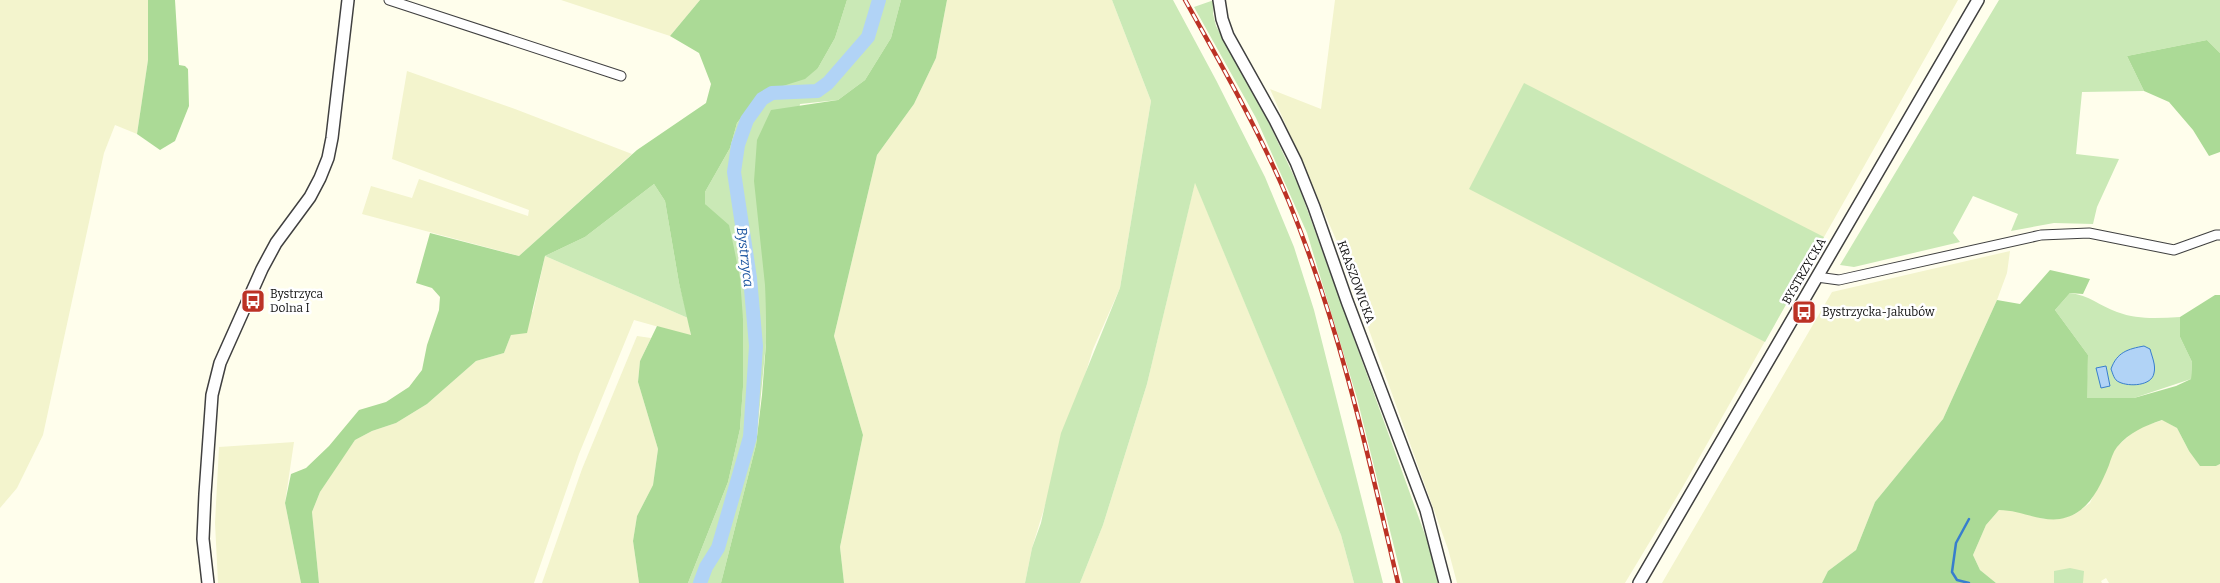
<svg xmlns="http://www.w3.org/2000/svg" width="2220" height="583" font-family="Bitter,serif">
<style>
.farmland{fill:#f3f4cd}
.green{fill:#cae9b6}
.forest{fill:#abda96}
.water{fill:#b1d3f6;stroke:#387ecd}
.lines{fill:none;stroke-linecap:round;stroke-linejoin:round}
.stream{stroke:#387ecd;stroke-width:2.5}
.river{stroke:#b1d3f6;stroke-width:14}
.minor-casing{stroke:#404040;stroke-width:11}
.tertiary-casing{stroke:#404040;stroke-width:14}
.minor{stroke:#fff;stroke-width:9}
.tertiary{stroke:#fff;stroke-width:11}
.rail-casing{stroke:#bc3225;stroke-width:4.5}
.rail{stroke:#fff;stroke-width:2.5;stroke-dasharray:8;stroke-linecap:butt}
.labels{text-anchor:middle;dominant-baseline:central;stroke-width:5;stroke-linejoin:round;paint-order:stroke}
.street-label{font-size:12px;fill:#0d0d0d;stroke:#fff}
.poi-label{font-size:12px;fill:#0d0d0d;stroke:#fff;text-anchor:start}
.water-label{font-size:14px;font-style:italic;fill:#16519e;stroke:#fff}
</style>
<rect width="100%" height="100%" fill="#fffeec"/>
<g class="farmland">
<path d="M0,0h148v60l-11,74 -22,-9 -11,28 -61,282 -26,53 -17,20z"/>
<path d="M561,0h139l-30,36z"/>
<path d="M947,0h165l39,101 -31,187 -27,61 -61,199 -7,35h-181l-4,-36 23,-112 -29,-99 43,-181 37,-51 22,-46z"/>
<path d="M1335,0h623l-277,490 -56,93h-168l-9,-34 -110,-305 -68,-155 51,20z"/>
<path d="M407,71l108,38 117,45 -113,102 -157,-42 9,-28 41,12 7,-19 109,37 1,-6 -137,-51z"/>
<path d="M1195,182l146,353 13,48h-274l23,-58 44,-141z"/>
<path d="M2010,251l-3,22 -10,27 -54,119 -68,83 -19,48 -28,21 -6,12h-160l170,-291z"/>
<path d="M545,256l143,62 3,18 -57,-16 -55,134 -45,129h-215l-7,-71 8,-20 23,-35 12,-17 17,-9 24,-8 31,-19 49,-43 28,-8 7,-18 22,-24z"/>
<path d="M637,336l14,2 -11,23 -2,21 20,67 -5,36 -16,31 -4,25 6,42h-97l40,-114z"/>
<path d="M2163,420l14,8 12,23 27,15 4,-2v119h-111l-3,-5 -5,3 1,2h-106l-16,-13 -7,-15 13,-30 13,-15h13l32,9h15l16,-5 15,-11 25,-55 23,-20z"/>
<path d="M294,442l-9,61 16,80h-83l-3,-60 4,-76z"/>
</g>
<g class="green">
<path d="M847,0h54l-10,38 -26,42 -27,20 -38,4 -35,181 1,58 -10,102 -35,138h-33l40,-101 12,-53 3,-42v-68l-38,-115v-12l25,-44 7,-25 23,-30 58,-25 17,-30z"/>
<path d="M1112,0h61l43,80 49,97 29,70 20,63 69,273h-29l-13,-48 -146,-352 -48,201 -44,141 -23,58h-55l7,-35 9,-25 20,-90 59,-145 31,-187z"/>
<path d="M1214,0l-1,14 3,12 51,93 32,68 129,356 10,40h-35l-46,-185 -50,-165 -51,-115 -62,-111z"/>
<path d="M1999,0h221v53l-13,-13 -80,16 17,35 -62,1 -6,62 43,5 -22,48 -4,17 -39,-1 -43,8 7,-17 -45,-18 -20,37 7,9 -106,25 -14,-2z"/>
<path d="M1524,83l300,154 -59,105 -296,-153z"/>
<path d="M654,184l11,17 14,82 9,35 -143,-62 40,-19z"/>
<path d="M2070,293c19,2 30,13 47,19 21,8 42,6 63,5v20l12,25 -1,17 -57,19h-48l2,-43 -33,-45z"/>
<path d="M2070,568l14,3 -1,12h-29v-12z"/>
</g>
<g class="forest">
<path d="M148,0h27l4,65 6,1 3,3 1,37 -14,35 -15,9 -23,-16 11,-74z"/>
<path d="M700,0h147l-12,38 -17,30 -13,11 -45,14 -23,30 -7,25 -25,44v12l24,21 5,23 6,30 3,41v68l-3,42 -12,53 -40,101h-49l-6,-42 4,-25 16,-31 5,-36 -20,-67 2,-21 17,-35 34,9 -12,-52 -14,-82 -11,-17 -69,53 -40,19 -18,77 -16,2 -7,18 -28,8 -49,43 -31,19 -24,8 -17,9 -35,52 -8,20 7,71h-18l-16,-80 6,-29 15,-6 23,-22 30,-36 27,-8 23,-15 13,-17 5,-25 12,-35 1,-13 -8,-9 -16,-5 14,-50 89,23 118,-106 69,-47 5,-19 -12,-31 -29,-17z"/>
<path d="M901,0h46l-11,58 -22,46 -37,51 -43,181 29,99 -23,112 4,36h-123l35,-138 6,-50 4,-52 -1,-58 -11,-104 3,-41 14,-30 67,-10 27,-20 26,-42z"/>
<path d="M2207,40l13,13v99l-11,4 -16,-26 -24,-28 -25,-11 -17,-35z"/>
<path d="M2050,270l40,9 -7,15 -13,-1 -15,17 33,45 -1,43h47l42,-12 15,-7 1,-17 -12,-25v-20l35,-22h5v169l-4,2h-16l-11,-15 -12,-23 -15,-8c-18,6 -32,12 -45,27 -4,5 -6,12 -8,18 -10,24 -21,49 -49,54 -20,3 -40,-9 -61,-9l-13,15 -13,30 7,15 16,13h-174l6,-12 28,-21 19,-48 68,-83 54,-119 23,4z"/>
</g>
<g class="water">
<path d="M2144,346l6,3c2,8 6,16 4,24 -2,13 -25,14 -35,9 -5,-2 -6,-8 -8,-13 6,-17 17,-20 33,-23z"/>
<path d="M2106,366l4,20 -9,2 -5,-20z"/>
</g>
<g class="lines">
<path class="stream" d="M1969,583l-12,-3 -5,-8 4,-29 13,-24"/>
<path class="river" d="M700,583l6,-16 12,-19 32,-111 6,-91 -6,-68 -16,-106 4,-27 9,-25 15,-21 10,-6 45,-2 11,-8 40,-46 11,-37"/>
<g class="minor-casing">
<g id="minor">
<path d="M389,0l232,76"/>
<path d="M1817,277l22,3 202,-45 48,-2 85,17 42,-15h4"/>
</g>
</g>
<g class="tertiary-casing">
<g id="tertiary">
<path d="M1219,0l3,19 6,17 47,84 21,42 18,45 33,94 79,209 19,73"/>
<path d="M208,583l-5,-44 2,-45 7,-99 8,-32 42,-94 14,-26 34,-46 10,-19 8,-20 4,-20 16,-138"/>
<path d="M1639,583l339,-583"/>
</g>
</g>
<use href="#minor" class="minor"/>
<use href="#tertiary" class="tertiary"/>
<g class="rail-casing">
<path id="rail" d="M1185,0c37,66 75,132 104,202 50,122 79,252 109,381"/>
</g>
<use href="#rail" class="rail"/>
</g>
<defs>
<g id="bus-square" transform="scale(1.25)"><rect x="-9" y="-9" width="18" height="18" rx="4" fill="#bc3225" stroke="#fff"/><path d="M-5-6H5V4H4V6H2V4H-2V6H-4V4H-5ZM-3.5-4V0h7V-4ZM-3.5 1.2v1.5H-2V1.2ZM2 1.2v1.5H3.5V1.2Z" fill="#fff"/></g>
</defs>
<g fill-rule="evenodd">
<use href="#bus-square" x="253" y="301"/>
<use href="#bus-square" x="1804" y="312"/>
</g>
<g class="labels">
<g class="street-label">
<text transform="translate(1804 271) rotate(-60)">BYSTRZYCKA</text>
<text transform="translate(1356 282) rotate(70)">KRASZOWICKA</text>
</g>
<g class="poi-label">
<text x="270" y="294">Bystrzyca<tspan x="270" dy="14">Dolna I</tspan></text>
<text x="1822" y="312">Bystrzycka-Jakubów</text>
</g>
<g class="water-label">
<text transform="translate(745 257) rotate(83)">Bystrzyca</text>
</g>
</g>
</svg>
